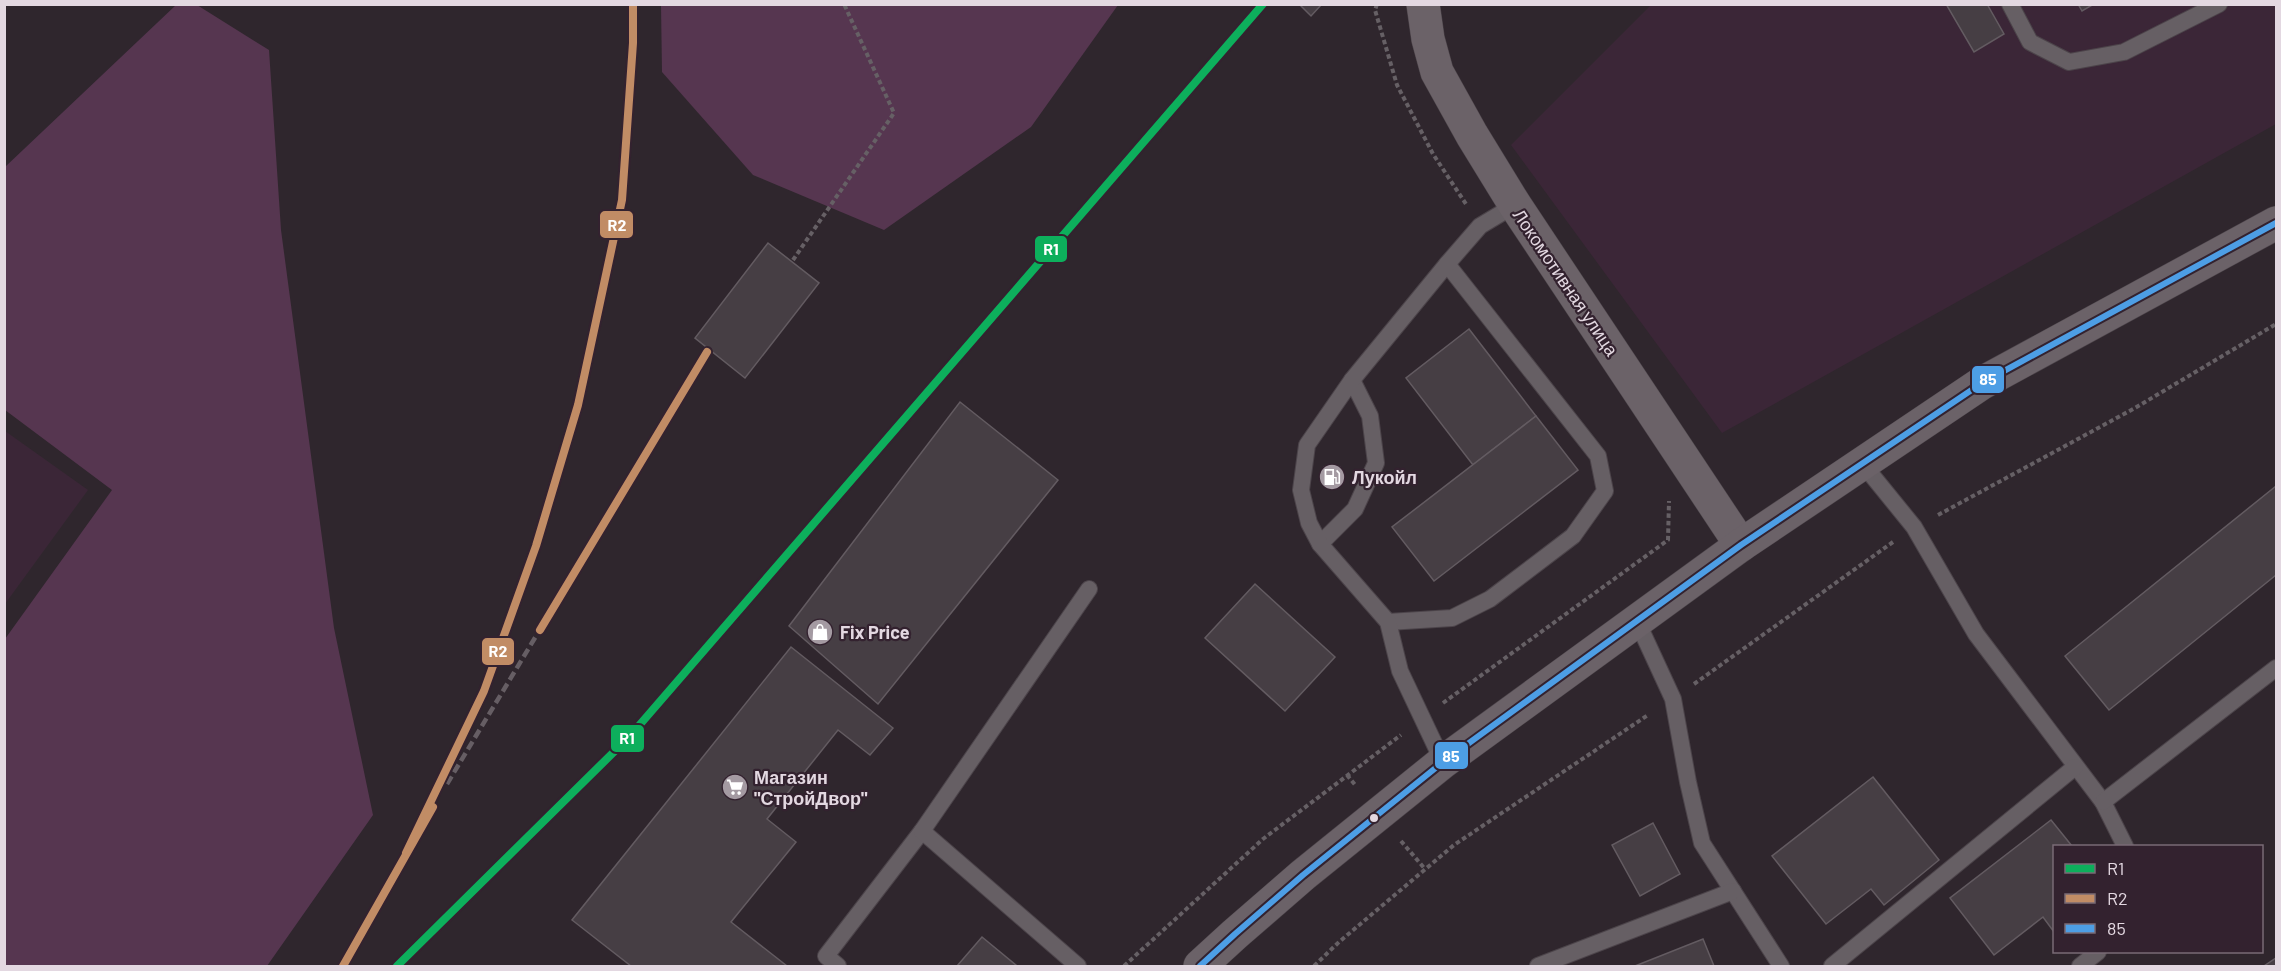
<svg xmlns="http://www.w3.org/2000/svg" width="2281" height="971" font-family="Barlow,sans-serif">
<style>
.built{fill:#3b2637}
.green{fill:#563650}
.building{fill:#463e44;stroke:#635b61;stroke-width:1.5}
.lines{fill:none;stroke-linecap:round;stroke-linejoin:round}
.lane-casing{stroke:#4c444a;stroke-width:18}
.secondary-casing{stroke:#4c444a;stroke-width:34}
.path{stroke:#666065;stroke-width:4;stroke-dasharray:4.5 3;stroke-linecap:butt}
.lane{stroke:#665f64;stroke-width:16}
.secondary{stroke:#6b6268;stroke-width:33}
.rail{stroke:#665e64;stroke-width:4.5;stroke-dasharray:9 4.5;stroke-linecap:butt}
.bus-1-casing{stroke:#33222f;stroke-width:10}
.bus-1{stroke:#4d9ee5;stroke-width:6}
.rail-1-casing{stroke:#33222f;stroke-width:12}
.rail-2-casing{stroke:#33222f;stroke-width:12}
.rail-1{stroke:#0daf5c;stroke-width:8}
.rail-2{stroke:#c18c65;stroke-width:8}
.bus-dot{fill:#e3d8e1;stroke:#33222f;stroke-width:2}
.labels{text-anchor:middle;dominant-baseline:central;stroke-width:4.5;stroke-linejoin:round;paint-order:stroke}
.street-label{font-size:18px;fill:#e3d8e1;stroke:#33222f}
.poi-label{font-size:18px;font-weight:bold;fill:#e3d8e1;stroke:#33222f;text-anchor:start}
.line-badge{stroke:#33222f;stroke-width:2}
.badge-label{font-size:16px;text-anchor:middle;font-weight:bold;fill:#fff}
</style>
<rect width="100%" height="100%" fill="#2f262d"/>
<g class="built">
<path d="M1651,5h625v119l-554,309 -211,-288z"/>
<path d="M5,431l83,59 -83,114z"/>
</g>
<g class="green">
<path d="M176,5h21l72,45 12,180 53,398 39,187 -106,151h-262v-327l107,-149 -107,-80v-243z"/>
<path d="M661,5v-1l457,1 -87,122 -147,103 -131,-55 -91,-103z"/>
</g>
<g class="building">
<path d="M1299,4h23l-11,12z"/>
<path d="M1946,4h41l17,30 -30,18z"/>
<path d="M2078,4h16l-12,7z"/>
<path d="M768,243l51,40 -74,95 -50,-40z"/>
<path d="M1469,329l67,87 -63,49 -67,-87z"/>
<path d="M960,402l98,78 -180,224 -89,-78z"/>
<path d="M1536,416l42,54 -144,111 -42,-54z"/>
<path d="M2276,486v89l-167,135 -44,-54z"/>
<path d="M1255,584l80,73 -50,54 -80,-73z"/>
<path d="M791,647l102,81 -23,27 -32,-25 -71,89 29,23 -65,80 56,44h-156l-59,-46z"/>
<path d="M1873,777l66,83 -55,45 -13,-16 -45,35 -54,-68z"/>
<path d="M2051,820l21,26h-18v86l-11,-15 -49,38 -44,-57z"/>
<path d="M1653,823l27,51 -40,22 -28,-51z"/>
<path d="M982,937l35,29h-60z"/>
<path d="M1703,939l11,27h-79z"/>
<path d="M2276,958v8h-12z"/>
</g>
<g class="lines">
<g class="lane-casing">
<g id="lane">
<path d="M2010,4l20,38 39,20 55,-10 95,-48"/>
<path d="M1862,463l52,64 62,107 127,168 22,44"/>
<path d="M1320,544l35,-35 21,-46 -6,-47 -18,-36"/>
<path d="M1637,621l36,78 15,83 14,61 79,123"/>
<path d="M1388,622l64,-4 38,-19 83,-63 32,-45 -7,-35 -151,-192"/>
<path d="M1443,762l-43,-91 -12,-49 -68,-78 -11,-21 -8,-33 6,-45 45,-65 95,-116 33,-38 35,-21"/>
<path d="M2103,802l173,-134"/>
<path d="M838,966l-12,-10 96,-125"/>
<path d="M1078,966l-156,-135 167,-242"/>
<path d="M1538,966l195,-75"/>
<path d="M1832,966l243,-199"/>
<path d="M2080,966l18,-14"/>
</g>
</g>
<g class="secondary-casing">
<g id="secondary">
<path d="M1423,4l5,35 9,33 35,63 43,70 226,340"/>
<path d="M1200,966l35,-32 68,-59 140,-113 298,-217 241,-162 294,-160"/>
</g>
</g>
<g class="path">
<path d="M1377,4l-2,6 22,75 36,69 33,50"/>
<path d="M793,260l101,-147 -50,-109"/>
<path d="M1938,515l197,-107 141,-84"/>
<path d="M1694,684l199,-142"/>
<path d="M1443,703l225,-163 1,-39"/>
<path d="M1347,775l9,11"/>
<path d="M1401,841l24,28"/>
<path d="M1124,966l139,-127 138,-104"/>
<path d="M1314,966l25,-24 115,-97 194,-130"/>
</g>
<use href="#lane" class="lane"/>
<use href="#secondary" class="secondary"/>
<g class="rail">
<path d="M447,784l260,-432"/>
<path d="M406,853l78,-162 52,-145 42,-141 44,-205 11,-157v-39"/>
<path d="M343,966l67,-120"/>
<path d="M397,966l233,-230 633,-732"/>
</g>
<g class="bus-1-casing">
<path id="bus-1" d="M1200,966l35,-32 68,-59 140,-113 298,-217 241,-162 294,-160"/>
</g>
<use href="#bus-1" class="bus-1"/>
<g class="rail-1-casing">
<path id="rail-1" d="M397,966l233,-230 633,-732"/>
</g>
<g class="rail-2-casing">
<g id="rail-2">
<path d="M540,630l167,-278"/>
<path d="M406,853l78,-162 52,-145 42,-141 44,-205 11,-157v-39"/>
<path d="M343,966l90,-159"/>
</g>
</g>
<use href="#rail-1" class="rail-1"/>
<use href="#rail-2" class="rail-2"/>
</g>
<defs>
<g id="fuel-disc" transform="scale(1.35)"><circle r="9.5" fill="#a49aa2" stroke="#33222f"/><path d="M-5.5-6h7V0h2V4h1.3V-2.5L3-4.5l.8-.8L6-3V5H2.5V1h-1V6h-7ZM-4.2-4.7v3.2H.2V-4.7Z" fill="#fff"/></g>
<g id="shop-disc" transform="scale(1.35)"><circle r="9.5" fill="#a49aa2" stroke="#33222f"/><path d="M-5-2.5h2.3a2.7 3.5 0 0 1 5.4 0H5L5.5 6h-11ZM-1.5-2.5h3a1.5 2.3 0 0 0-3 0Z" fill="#fff"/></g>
<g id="supermarket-disc" transform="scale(1.35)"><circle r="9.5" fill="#a49aa2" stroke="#33222f"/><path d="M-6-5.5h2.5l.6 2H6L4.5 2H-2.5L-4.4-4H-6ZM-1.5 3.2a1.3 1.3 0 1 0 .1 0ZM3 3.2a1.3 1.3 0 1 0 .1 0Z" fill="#fff"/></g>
</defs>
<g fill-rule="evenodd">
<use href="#fuel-disc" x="1332" y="477"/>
<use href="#shop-disc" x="820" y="632"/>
<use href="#supermarket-disc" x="735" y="787"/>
</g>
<circle class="bus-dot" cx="1374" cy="818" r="5"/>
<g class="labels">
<g class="street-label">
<text transform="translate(1566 282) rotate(56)">Локомотивная улица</text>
</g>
<g class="poi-label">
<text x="1352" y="477">Лукойл</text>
<text x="840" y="632">Fix Price</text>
<text x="754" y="777">Магазин<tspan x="754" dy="21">"СтройДвор"</tspan></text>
</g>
</g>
<g class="line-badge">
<rect x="599" y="210" width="35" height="29" rx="6" fill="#c18c65"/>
<rect x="1034" y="235" width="34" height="28" rx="6" fill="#0daf5c"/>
<rect x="1971" y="365" width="34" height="29" rx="6" fill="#4d9ee5"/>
<rect x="481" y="637" width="34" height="29" rx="6" fill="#c18c65"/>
<rect x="610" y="724" width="35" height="29" rx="6" fill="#0daf5c"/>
<rect x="1434" y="741" width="35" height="29" rx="6" fill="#4d9ee5"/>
</g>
<g class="badge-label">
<text x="617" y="231">R2</text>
<text x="1051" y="255">R1</text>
<text x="1988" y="385">85</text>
<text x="498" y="657">R2</text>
<text x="627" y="744">R1</text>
<text x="1451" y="762">85</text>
</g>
<rect width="2281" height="971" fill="none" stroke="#e3d8e1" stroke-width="12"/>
<rect x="2053" y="845" width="210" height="108" fill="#33222f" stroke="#796b76" stroke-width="1.5"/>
<rect x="2065" y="864" width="30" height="9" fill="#0daf5c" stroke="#796b76" stroke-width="1.5"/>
<text x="2107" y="875" font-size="18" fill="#e3d8e1">R1</text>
<rect x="2065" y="894" width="30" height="9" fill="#c18c65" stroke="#796b76" stroke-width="1.5"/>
<text x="2107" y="905" font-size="18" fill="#e3d8e1">R2</text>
<rect x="2065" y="924" width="30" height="9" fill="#4d9ee5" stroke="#796b76" stroke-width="1.5"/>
<text x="2107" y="935" font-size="18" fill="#e3d8e1">85</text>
</svg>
